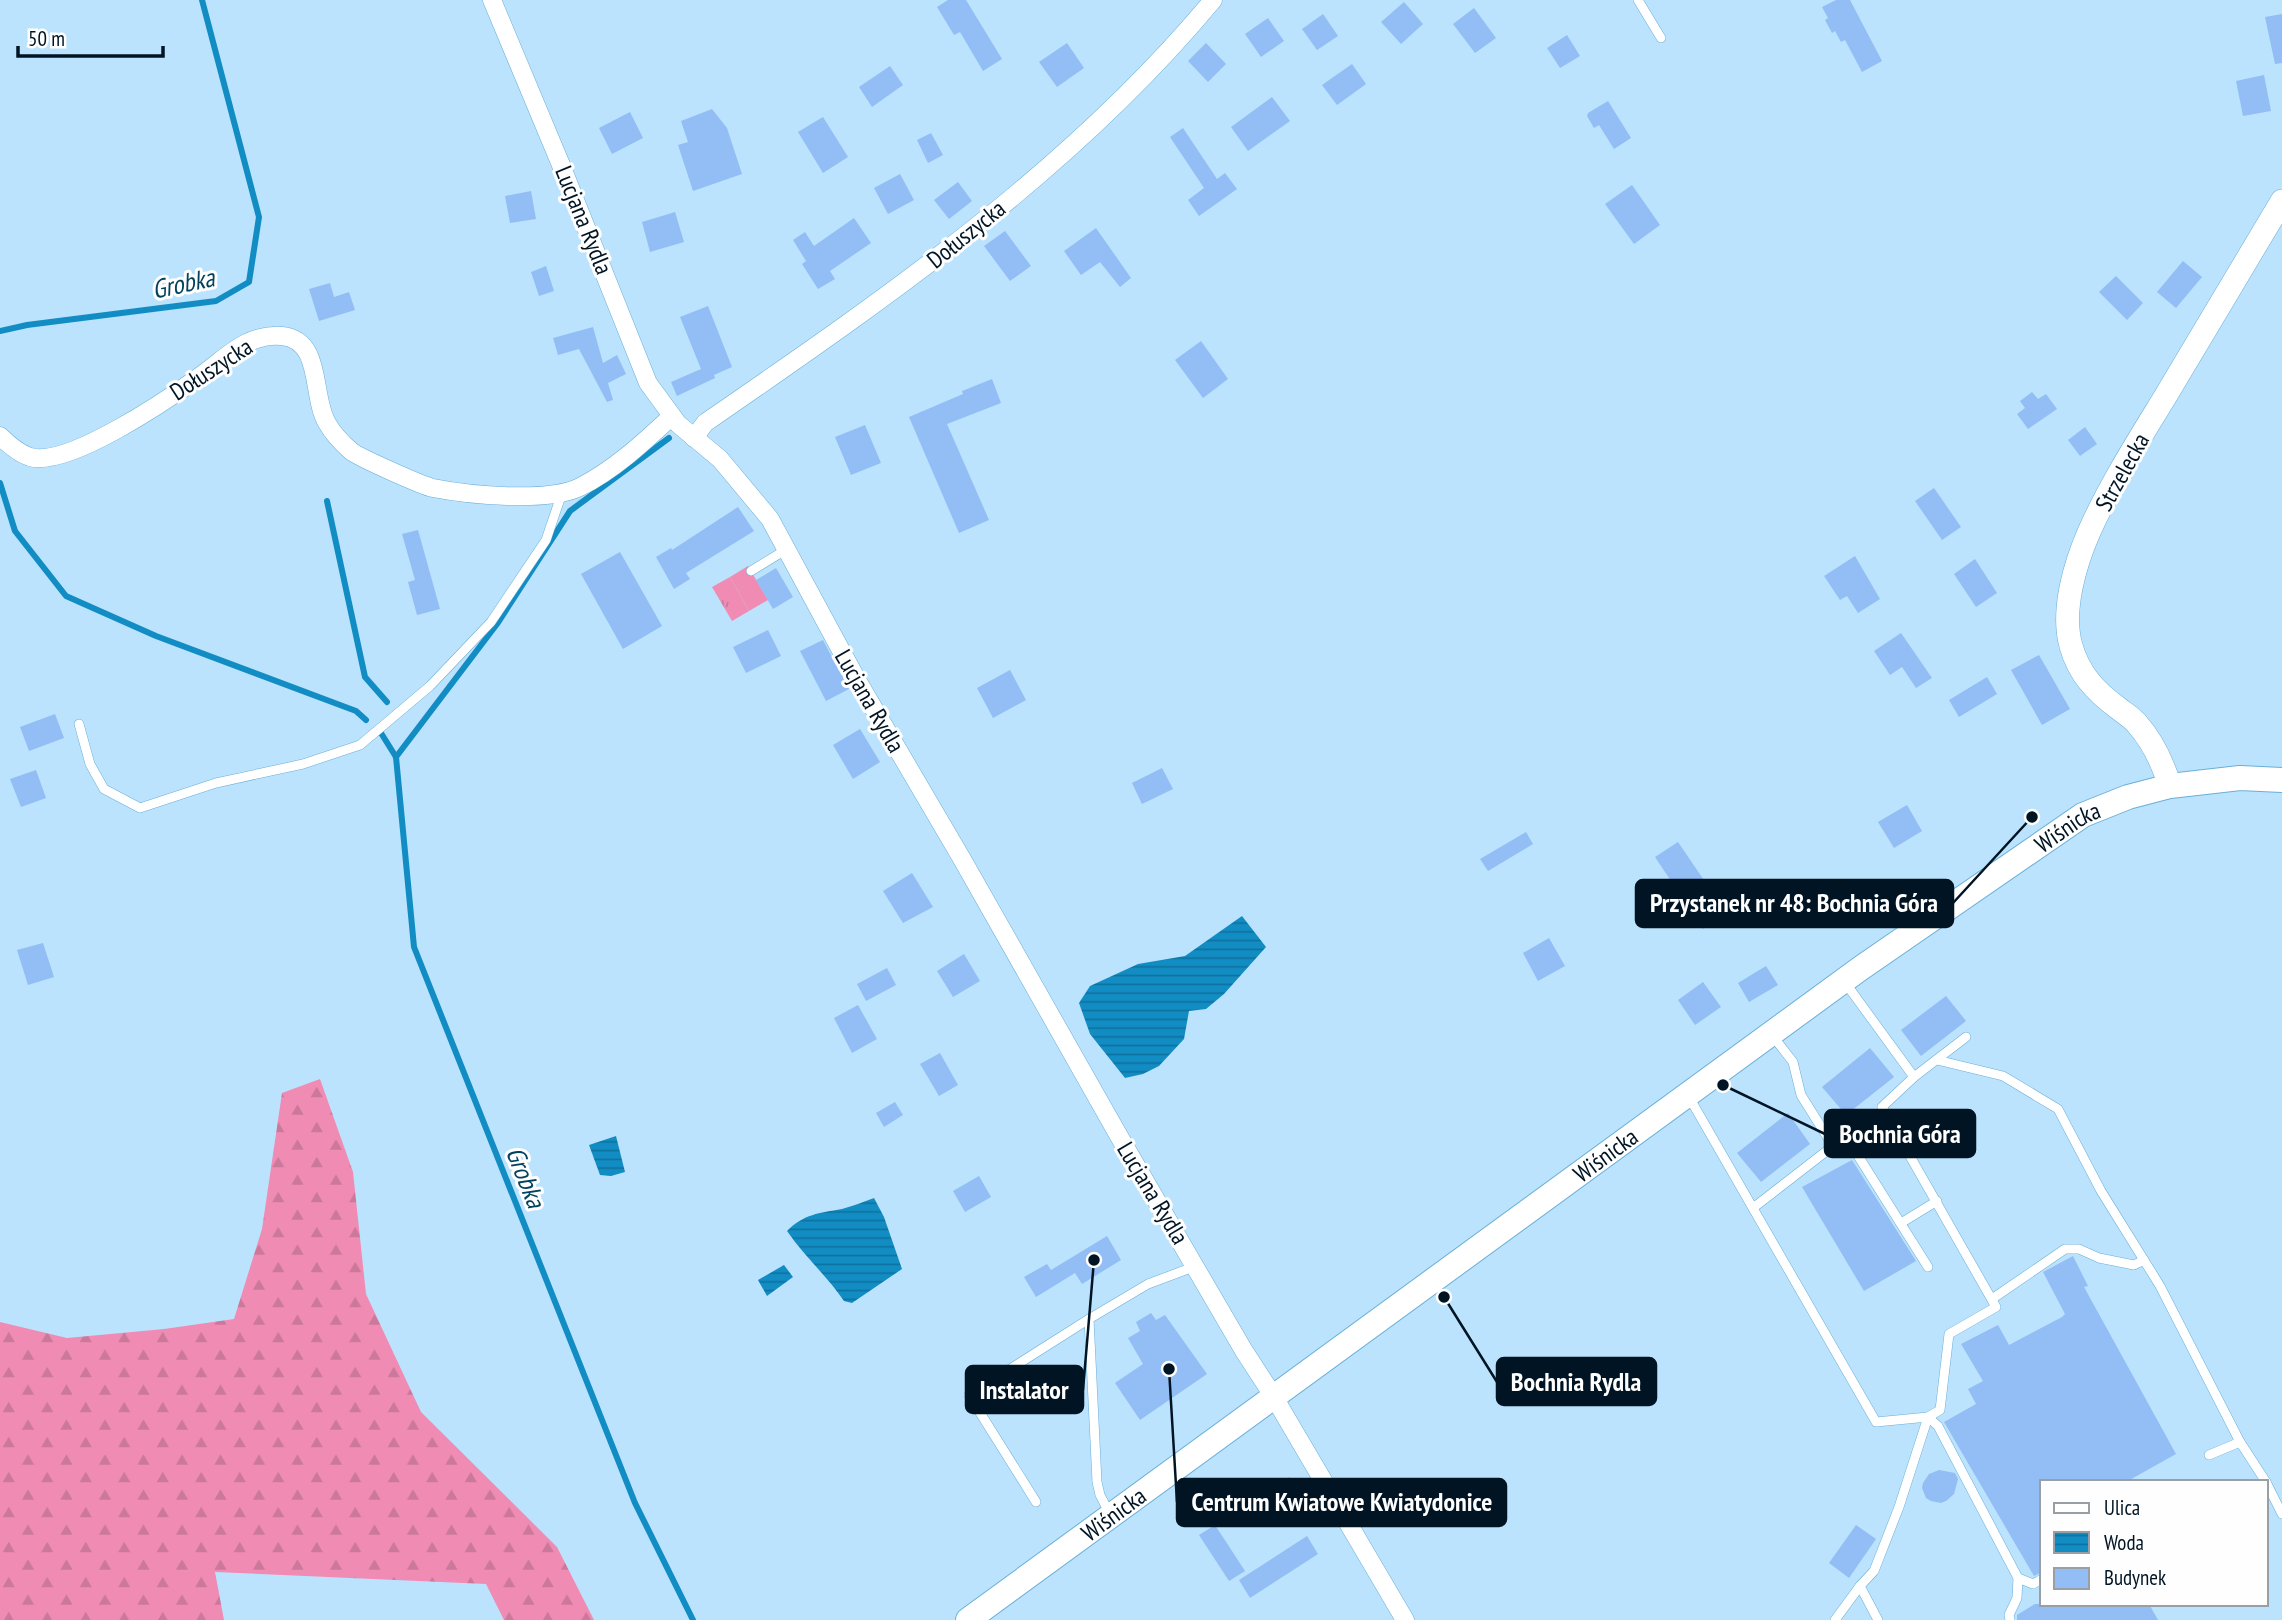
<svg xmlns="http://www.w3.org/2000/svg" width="2282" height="1620" font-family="'PT Sans Narrow',sans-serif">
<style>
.forest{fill:url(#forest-firs)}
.park{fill:url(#park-tufts)}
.pitch{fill:#f08cb3}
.water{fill:url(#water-rules)}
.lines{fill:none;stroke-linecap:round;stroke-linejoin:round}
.stream{stroke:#128dc4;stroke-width:6}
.building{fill:#93bdf5}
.service-casing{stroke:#6aafd7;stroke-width:10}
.minor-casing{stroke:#6aafd7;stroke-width:19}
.tertiary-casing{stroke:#6aafd7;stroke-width:24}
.secondary-casing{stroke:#6aafd7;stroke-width:26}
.service{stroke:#fff;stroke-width:9}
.minor{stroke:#fff;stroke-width:18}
.tertiary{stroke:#fff;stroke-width:23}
.secondary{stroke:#fff;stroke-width:24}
.labels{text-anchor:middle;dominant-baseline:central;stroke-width:6;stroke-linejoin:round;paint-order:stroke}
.street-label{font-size:24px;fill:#001423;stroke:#fefefe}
.water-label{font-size:26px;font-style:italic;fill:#03425f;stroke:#fefefe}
.leader{fill:none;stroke:#001423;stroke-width:2.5}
.callout-dot{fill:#001423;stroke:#fefefe;stroke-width:2.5}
.callout{fill:#001423;stroke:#001423;stroke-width:2.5}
.callout-label{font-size:26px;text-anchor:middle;font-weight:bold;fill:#fff}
</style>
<defs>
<pattern id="forest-firs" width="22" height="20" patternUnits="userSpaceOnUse" patternTransform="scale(1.75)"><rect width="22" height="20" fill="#f08cb3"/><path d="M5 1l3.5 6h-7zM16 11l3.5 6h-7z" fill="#cc789a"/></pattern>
<pattern id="park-tufts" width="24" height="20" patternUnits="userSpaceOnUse" patternTransform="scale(1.75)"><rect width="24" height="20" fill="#f08cb3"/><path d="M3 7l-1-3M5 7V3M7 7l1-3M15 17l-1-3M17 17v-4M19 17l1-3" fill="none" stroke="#cc789a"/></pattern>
<pattern id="water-rules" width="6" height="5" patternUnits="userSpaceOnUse" patternTransform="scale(1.75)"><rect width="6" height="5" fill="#128dc4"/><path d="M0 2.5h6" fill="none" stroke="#0e729f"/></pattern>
</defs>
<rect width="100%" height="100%" fill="#bbe3fd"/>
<path class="forest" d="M320,1079l33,93 13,122 55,118 136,135 37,73h-90l-18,-36 -271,-12 9,48h-224v-298l67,16 97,-9 70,-10 28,-90 20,-136z"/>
<path class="park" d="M730,577l19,34 -17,10 -20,-34z"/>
<path class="pitch" d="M748,566l20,34 -19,11 -19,-34z"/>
<g class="water">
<path d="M1242,916l24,31 -42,47 -18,15 -17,2 -5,28 -25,27 -16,8 -18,4 -35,-44 -11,-31 11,-17 48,-22 47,-8z"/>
<path d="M616,1136l9,36 -14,4 -11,-1 -11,-30z"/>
<path d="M874,1198l10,19 18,52 -50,34 -8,-2c-17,-25 -40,-45 -57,-70 17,-17 32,-18 55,-22 11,-3 21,-7 32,-11z"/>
<path d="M784,1265l9,12 -26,19 -9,-16z"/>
</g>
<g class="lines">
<g class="stream">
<path d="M0,331l27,-6 189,-24 33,-19 10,-65 -57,-217"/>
<path d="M0,483l15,48 51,65 90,40 200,75 10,9"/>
<path d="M327,501l38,176 22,25"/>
<path d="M381,733l15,24 18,190 221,556 58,117"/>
<path d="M396,757l101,-133 73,-113 99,-73"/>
</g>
</g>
<g class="building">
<path d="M948,0h18l36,59 -19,12 -23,-39 -6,3 -17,-28z"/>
<path d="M1836,0h14l32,61 -20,11 -17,-32 -4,2 -6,-11 -3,2 -7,-13 3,-2 -6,-11z"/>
<path d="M1404,2l19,22 -22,20 -20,-22z"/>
<path d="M1474,8l22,30 -21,15 -22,-29z"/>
<path d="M1323,14l15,22 -21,14 -15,-21z"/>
<path d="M2282,14v49l-7,1 -10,-47z"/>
<path d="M1268,18l16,23 -23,16 -16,-23z"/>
<path d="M1567,35l13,21 -20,12 -13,-20z"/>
<path d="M1067,43l17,25 -27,19 -18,-25z"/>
<path d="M1206,43l20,21 -18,18 -20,-21z"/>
<path d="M1352,64l14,20 -29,21 -15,-20z"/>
<path d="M890,66l13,19 -31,22 -13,-20z"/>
<path d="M2264,75l7,36 -28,5 -7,-35z"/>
<path d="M1272,97l18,24 -42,30 -17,-24z"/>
<path d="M1608,101l23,37 -17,11 -15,-24 -5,3 -7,-12 1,-3z"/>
<path d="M712,109l15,19 15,46 -49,17 -15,-46 10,-3 -7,-21z"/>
<path d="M630,112l13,26 -31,16 -13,-26z"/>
<path d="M823,117l25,40 -25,16 -25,-41z"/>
<path d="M1183,128l34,51 8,-6 12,16 -38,27 -11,-16 16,-12 -34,-51z"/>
<path d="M931,133l12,22 -15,8 -11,-23z"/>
<path d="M900,174l14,26 -26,14 -14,-26z"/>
<path d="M958,182l14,19 -23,18 -15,-19z"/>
<path d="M1632,185l28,40 -26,19 -29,-40z"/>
<path d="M531,191l5,28 -26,4 -5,-27z"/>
<path d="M675,212l9,30 -34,10 -8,-30z"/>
<path d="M854,218l17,25 -41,28 5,8 -17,10 -16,-25 4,-3 -13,-21 12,-8 9,14z"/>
<path d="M1096,228l35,50 -11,9 -20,-25 -19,13 -17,-24z"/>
<path d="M1005,231l26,35 -21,15 -26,-35z"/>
<path d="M2183,261l19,16 -26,31 -19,-16z"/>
<path d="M546,266l8,25 -15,5 -8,-24z"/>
<path d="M2116,276l27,27 -16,17 -28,-28z"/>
<path d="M330,283l4,14 15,-5 6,18 -36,11 -10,-32z"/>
<path d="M708,306l24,61 -18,8 1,3 -38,18 -6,-14 30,-13 -21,-52z"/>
<path d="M593,327l10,36 14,-8 9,19 -18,9 5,17 -6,2 -28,-53 -21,6 -5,-17z"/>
<path d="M1201,341l27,38 -25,19 -28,-38z"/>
<path d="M992,379l9,24 -54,21 42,96 -30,13 -50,-116 54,-23 -1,-3z"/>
<path d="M2032,392l6,7 8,-5 11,15 -29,20 -11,-15 8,-6 -5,-7z"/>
<path d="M865,425l16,38 -30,12 -16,-38z"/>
<path d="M2085,427l12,17 -17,12 -12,-16z"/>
<path d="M1934,488l27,39 -19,13 -27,-39z"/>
<path d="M738,507l16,24 -68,42 4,6 -16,10 -18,-32 15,-9 1,2z"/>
<path d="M418,530l22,79 -23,6 -9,-33 7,-2 -13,-46z"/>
<path d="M620,552l42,74 -39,23 -42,-75z"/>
<path d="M1855,556l25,43 -22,14 -11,-17 -7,4 -16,-24z"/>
<path d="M1975,559l22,34 -21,14 -22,-33z"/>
<path d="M776,568l17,29 -20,12 -17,-29z"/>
<path d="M768,630l13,26 -35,17 -13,-26z"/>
<path d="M1901,633l31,45 -16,10 -14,-21 -12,8 -16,-24z"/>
<path d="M823,640l26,49 -23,12 -26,-50z"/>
<path d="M2039,655l31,54 -28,16 -31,-55z"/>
<path d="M1010,670l16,30 -33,18 -16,-30z"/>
<path d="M1987,677l10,17 -38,23 -10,-17z"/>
<path d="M55,714l9,24 -35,13 -9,-24z"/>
<path d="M860,729l20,33 -27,17 -20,-34z"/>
<path d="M1162,768l11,21 -31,15 -10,-21z"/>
<path d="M36,770l10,28 -25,9 -11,-28z"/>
<path d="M1907,805l15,26 -28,17 -16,-26z"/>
<path d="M1526,832l7,12 -45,27 -8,-12z"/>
<path d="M1678,842l49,72 -24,15 -48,-72z"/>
<path d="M912,873l21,34 -30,16 -20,-32z"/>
<path d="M1549,938l16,28 -27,15 -15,-28z"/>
<path d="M43,943l11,34 -26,8 -11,-35z"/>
<path d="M964,954l16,27 -27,16 -16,-26z"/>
<path d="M1766,966l12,19 -29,17 -11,-19z"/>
<path d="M887,968l9,17 -30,16 -9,-17z"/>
<path d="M1703,982l18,25 -26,18 -17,-25z"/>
<path d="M1946,996l20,25 -45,35 -20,-26z"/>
<path d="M858,1005l19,34 -25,14 -18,-35z"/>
<path d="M1870,1048l24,29 -48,38 -24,-28z"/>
<path d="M940,1053l18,32 -19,11 -19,-32z"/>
<path d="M895,1102l8,13 -19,12 -8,-14z"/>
<path d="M1788,1113l22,31 -49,38 -24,-29z"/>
<path d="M1852,1160l64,101 -52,30 -62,-104z"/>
<path d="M979,1176l12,21 -26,15 -12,-21z"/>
<path d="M1107,1236l14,24 -39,24 -7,-11 -39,24 -12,-20 23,-13 4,6z"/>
<path d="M2073,1256l15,30 -4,1 92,167 -50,28h-84v90l-8,4 -90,-154 32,-18 -8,-15 15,-8 -22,-37 37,-19 11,20 53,-28 3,-3 -22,-42z"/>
<path d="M1151,1313l5,7 9,-5 42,59 -67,46 -25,-37 28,-19 -15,-26 12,-7 -4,-9z"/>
<path d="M1939,1470l16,3 3,6 -4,15 -8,7 -5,2 -10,-2 -5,-3 -4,-10 1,-5 6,-9z"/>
<path d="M1289,1477l15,25 -30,18 -15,-25z"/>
<path d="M1215,1525l30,46 -16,10 -30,-46z"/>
<path d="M1856,1525l20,14 -27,39 -20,-15z"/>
<path d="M1307,1536l11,18 -68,44 -11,-18z"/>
<path d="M2035,1604h114l9,16h-141v-5z"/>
</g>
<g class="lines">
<g class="service-casing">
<g id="service">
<path d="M1638,0l23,38"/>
<path d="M751,571l36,-22"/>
<path d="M79,724l11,40 14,25 36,19 76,-25 87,-19 57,-19 70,-59 61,-64 55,-82 16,-47"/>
<path d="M1937,1060l66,16 55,33 43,82 59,95 80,156 26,40"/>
<path d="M1914,1077l52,-40"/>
<path d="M1689,1097l187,325 52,-5 10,9 80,152 -1,20 -8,17 1,5"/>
<path d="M1833,1146l12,-11 83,132"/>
<path d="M1753,1208l80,-62 -32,-51 -8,-33 -21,-27"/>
<path d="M1901,1223l36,-22"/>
<path d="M1992,1299l73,-50h14l20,9 35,7 10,-5"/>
<path d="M2209,1455l31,-13"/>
<path d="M2266,1482l16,32"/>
<path d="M1036,1502l-67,-107 120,-76"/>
<path d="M1111,1516l-11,-21 -3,-13 -8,-163 59,-35 48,-18"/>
<path d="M2018,1578l15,6 9,-5"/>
<path d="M1860,1586l18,34"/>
<path d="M1835,1620l25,-34 14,-15 25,-64 29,-90 12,-7 9,-76 47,-27 -114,-200 32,-30 -70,-96"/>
</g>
</g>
<g class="minor-casing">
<g id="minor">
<path d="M492,0l69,165 87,218 30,41 42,35 50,60 87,161 105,179 162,286 120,206 30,46 131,223"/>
<path d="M0,436c9,9 18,17 30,21 37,11 137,-57 169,-80 26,-18 47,-44 83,-41 41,4 29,60 45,87 5,9 16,21 24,28 7,6 72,35 82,37 36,7 114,15 147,-1 34,-17 64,-45 92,-71"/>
<path d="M694,438l11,-15c181,-125 366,-252 508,-423"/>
</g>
</g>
<g class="tertiary-casing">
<path id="tertiary" d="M2170,786c-7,-22 -16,-43 -32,-61 -5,-7 -14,-12 -20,-17 -23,-17 -39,-34 -47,-62 -10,-35 4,-82 18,-114 21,-47 49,-91 76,-135 39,-65 78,-131 117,-196"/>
</g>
<g class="secondary-casing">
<g id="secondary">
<path id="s1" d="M968,1620l893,-652 222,-153 45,-18 42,-11 70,-8 42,2"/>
</g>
</g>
<use href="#service" class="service"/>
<use href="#minor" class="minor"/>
<use href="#tertiary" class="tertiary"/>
<use href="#secondary" class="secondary"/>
</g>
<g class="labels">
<g class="street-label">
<text transform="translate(584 220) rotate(68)">Lucjana Rydla</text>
<text transform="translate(966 234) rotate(-39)">Dołuszycka</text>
<text transform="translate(211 369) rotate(-33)">Dołuszycka</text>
<text transform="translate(2122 472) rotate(-61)">Strzelecka</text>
<text transform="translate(870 701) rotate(60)">Lucjana Rydla</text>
<text stroke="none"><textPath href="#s1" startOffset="1356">Wiśnicka</textPath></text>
<text stroke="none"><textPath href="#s1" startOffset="789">Wiśnicka</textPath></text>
<text transform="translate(1153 1193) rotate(59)">Lucjana Rydla</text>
<text stroke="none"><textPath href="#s1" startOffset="180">Wiśnicka</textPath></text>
</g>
<g class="water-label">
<text transform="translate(183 283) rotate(-12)">Grobka</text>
<text transform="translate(526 1177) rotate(68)">Grobka</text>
</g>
</g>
<path class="leader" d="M2032 817L1953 903M1723 1085L1825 1134M1444 1297L1497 1382M1094 1260L1083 1390M1169 1369L1177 1502"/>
<g class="callout-dot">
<circle cx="2032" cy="817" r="7"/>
<circle cx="1723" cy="1085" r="7"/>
<circle cx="1444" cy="1297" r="7"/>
<circle cx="1094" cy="1260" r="7"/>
<circle cx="1169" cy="1369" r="7"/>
</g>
<g class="callout">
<rect x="1636" y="880" width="317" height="47" rx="7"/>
<rect x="1825" y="1110" width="150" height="47" rx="7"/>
<rect x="1497" y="1358" width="159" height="47" rx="7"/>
<rect x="966" y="1366" width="117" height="47" rx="7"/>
<rect x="1177" y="1479" width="329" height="47" rx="7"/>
</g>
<g class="callout-label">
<text x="1794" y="912">Przystanek nr 48: Bochnia Góra</text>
<text x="1900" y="1143">Bochnia Góra</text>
<text x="1576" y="1391">Bochnia Rydla</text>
<text x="1024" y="1399">Instalator</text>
<text x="1342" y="1511">Centrum Kwiatowe Kwiatydonice</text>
</g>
<rect x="2040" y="1480" width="228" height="126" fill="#fefefe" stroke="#98a0a6" stroke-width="2"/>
<rect x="2054" y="1503" width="35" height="10" fill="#ffffff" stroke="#98a0a6" stroke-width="2"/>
<text x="2104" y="1515" font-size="21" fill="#001423">Ulica</text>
<rect x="2054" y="1532" width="35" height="21" fill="url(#water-rules)" stroke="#98a0a6" stroke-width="2"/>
<text x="2104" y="1550" font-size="21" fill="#001423">Woda</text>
<rect x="2054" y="1568" width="35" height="21" fill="#93bdf5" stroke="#98a0a6" stroke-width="2"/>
<text x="2104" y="1585" font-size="21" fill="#001423">Budynek</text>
<path d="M18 46v10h145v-10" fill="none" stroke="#001423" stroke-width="3.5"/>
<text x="28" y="46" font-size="21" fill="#001423" stroke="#fefefe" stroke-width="5" paint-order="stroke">50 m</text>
</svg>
